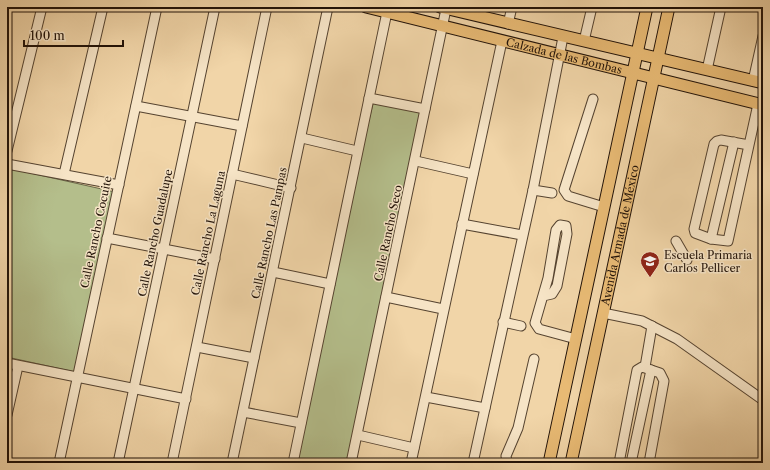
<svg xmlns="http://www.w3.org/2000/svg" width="770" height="470" font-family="'Libre Caslon Text',serif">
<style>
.green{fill:#b4be8b;stroke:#6a684a}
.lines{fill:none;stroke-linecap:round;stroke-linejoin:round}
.minor-casing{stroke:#554330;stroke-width:11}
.major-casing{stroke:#211208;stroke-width:13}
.minor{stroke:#f6e4c6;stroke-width:9}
.major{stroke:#e8ba74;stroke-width:11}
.labels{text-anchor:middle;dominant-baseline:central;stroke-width:3;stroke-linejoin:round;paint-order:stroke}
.street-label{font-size:11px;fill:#211208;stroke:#f6e4c6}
.poi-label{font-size:11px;fill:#211208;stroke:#f6e4c6;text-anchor:start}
</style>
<rect width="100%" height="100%" fill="#f1d5a8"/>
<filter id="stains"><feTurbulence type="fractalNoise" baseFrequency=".005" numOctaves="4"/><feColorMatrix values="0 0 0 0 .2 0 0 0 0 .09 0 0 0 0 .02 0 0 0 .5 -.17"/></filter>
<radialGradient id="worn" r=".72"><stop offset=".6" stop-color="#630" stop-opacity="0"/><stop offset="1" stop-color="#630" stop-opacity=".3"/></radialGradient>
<g class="green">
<path d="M375,96l49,10 -75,357h-53l65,-311z"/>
<path d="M8,168l107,24 -40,180 -68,-15z"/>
</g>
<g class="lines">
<g class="minor-casing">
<g id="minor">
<path d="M508,24l4,-17"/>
<path d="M584,41l8,-34"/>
<path d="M707,70l14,-63"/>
<path d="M753,81l10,-45"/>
<path d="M369,98l56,11"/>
<path d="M593,99l-29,91 4,6 36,11"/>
<path d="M136,106l106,20"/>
<path d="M302,138l55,13"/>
<path d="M749,145l-28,-5 -4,1 -3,3 -20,85 1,4 16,6 17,2 30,-137"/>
<path d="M7,151l35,-144"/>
<path d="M416,161l57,13"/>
<path d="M7,164l112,21"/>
<path d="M64,174l39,-167"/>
<path d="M232,174l59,14"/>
<path d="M533,190l19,3"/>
<path d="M462,224l60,11"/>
<path d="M107,238l108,21"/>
<path d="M711,239l23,-97"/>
<path d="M676,241l11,19"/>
<path d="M273,272l57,12"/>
<path d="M543,296l9,-2 5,-8 10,-52 -1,-8 -6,-1 -4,5 -8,48 -13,45 4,6 37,10"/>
<path d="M386,297l57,12"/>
<path d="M603,313l39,8 35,18 86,61"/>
<path d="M503,322l18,4"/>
<path d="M197,347l57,11"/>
<path d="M7,363l179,36"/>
<path d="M645,367l7,-41"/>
<path d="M426,397l59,11"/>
<path d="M243,412l58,11"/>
<path d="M7,415l11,-49"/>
<path d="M358,435l56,13"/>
<path d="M59,463l98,-456"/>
<path d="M118,463l97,-456"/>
<path d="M172,463l95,-456"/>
<path d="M232,463l96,-456"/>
<path d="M293,463l94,-451"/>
<path d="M351,463l95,-454"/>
<path d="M411,463l91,-422"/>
<path d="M473,463l60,-273 30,-153"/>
<path d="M507,463l-1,-7 12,-28 16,-69"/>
<path d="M619,463l18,-93 5,-3 18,6 4,8 -15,82"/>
<path d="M631,463l20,-93"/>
</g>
</g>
<g class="major-casing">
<g id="major">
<path id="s1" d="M366,7l397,98"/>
<path d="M440,7l323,76"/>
<path d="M549,463l98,-456"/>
<path id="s2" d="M571,463l98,-456"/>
</g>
</g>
<use href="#minor" class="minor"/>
<use href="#major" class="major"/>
</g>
<defs>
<g id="school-pin" transform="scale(1)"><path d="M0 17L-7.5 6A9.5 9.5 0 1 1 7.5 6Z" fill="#8f2418" stroke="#f6e4c6"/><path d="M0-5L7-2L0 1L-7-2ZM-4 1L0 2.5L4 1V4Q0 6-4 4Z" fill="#fff"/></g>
</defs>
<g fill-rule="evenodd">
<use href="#school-pin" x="650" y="261"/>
</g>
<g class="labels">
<g class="street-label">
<text stroke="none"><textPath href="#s1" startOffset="204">Calzada de las Bombas</textPath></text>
<text transform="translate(96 232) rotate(-78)">Calle Rancho Cocuite</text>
<text transform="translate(155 233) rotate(-78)">Calle Rancho Guadalupe</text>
<text transform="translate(208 233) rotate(-78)">Calle Rancho La Laguna</text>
<text transform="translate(269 233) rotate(-78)">Calle Rancho Las Pampas</text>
<text transform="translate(388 233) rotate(-78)">Calle Rancho Seco</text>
<text stroke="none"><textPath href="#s2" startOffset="233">Avenida Armada de México</textPath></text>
</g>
<g class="poi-label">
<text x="664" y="255">Escuela Primaria<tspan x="664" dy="13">Carlos Pellicer</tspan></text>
</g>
</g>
<rect width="770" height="470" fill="none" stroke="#f1d5a8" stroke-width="24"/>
<rect x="8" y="8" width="754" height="454" fill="none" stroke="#211208" stroke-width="2"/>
<rect x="12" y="12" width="746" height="446" fill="none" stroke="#211208"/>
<path d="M24 40v6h99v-6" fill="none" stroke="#211208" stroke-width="2"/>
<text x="30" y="40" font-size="12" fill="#211208" stroke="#f6e4c6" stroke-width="3" paint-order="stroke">100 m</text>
<rect width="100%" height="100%" filter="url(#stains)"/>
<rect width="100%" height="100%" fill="url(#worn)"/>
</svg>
